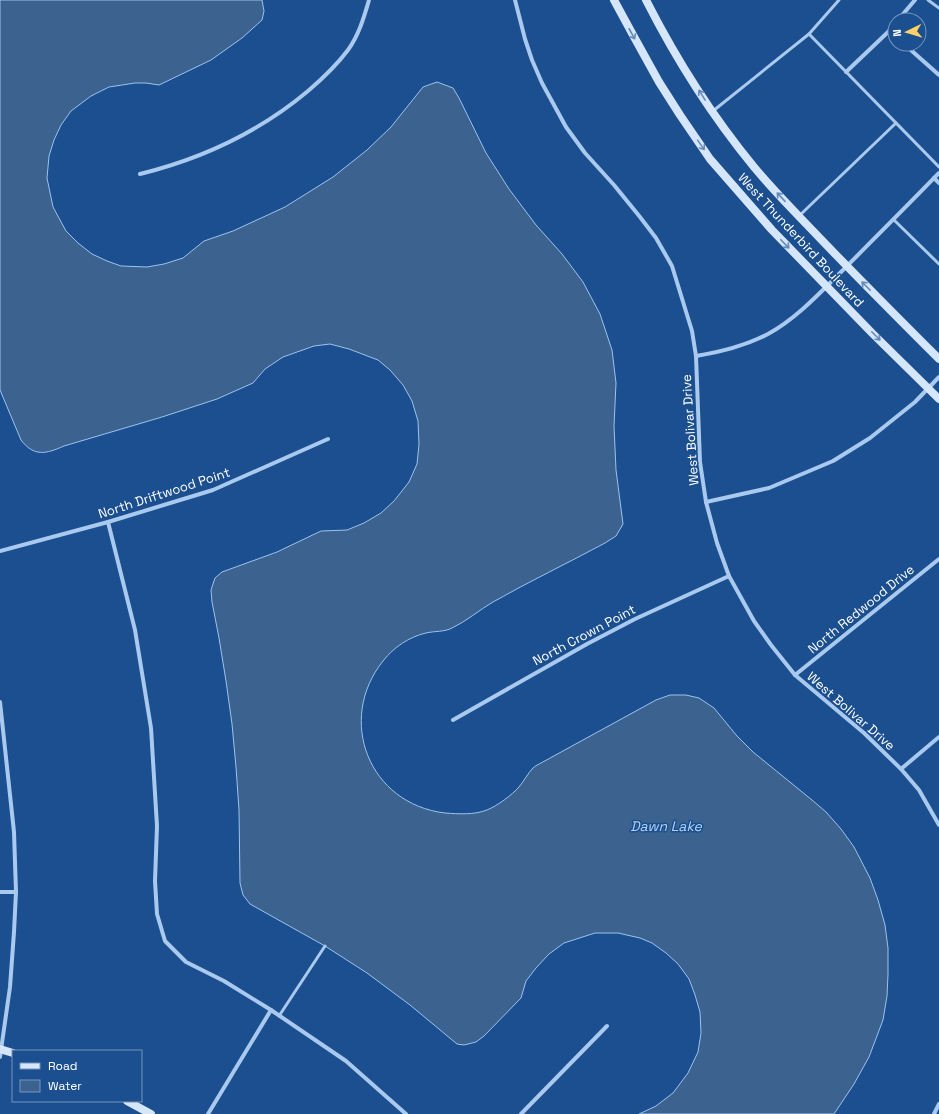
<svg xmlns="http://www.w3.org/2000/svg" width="939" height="1114" font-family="'Space Grotesk',sans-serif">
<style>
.water{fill:#3c6290;stroke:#9cc4f0}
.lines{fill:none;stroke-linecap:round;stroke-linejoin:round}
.lane{stroke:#a9c9ee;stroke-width:3}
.street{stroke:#a9c9ee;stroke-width:4}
.secondary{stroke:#d6e6fa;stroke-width:8}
.oneway{stroke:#668bba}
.labels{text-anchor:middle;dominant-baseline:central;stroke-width:3;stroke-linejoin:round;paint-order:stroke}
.street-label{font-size:13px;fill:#fff;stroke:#1b4f8f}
.water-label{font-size:14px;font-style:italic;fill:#b5d3f5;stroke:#1b4f8f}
</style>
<rect width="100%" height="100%" fill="#1b4f8f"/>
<path class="water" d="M0,0h262l2,11 -2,9 -20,18 -31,22 -52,25 -13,-2h-11l-26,4 -18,9 -20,15 -10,14 -7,15 -5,16 -2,22 6,29 13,24 12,12 14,11 15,7 14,5 26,1 17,-3 19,-6 21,-17 29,-10 52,-24 48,-30 34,-27 24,-23 32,-40 14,-5 16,6 6,10 27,55 23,36 27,36 26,29 21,28 17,32 12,36 4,33 -2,43 2,44 7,54 -7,12 -11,7c-37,20 -75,38 -112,59 -14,8 -26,19 -41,26 -7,4 -18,3 -26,5 -17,4 -32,14 -43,28 -47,59 -14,143 62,152 14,1 29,2 42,-3 10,-4 25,-15 32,-23 5,-6 9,-14 14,-19 2,-2 6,-4 8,-5l115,-63 14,-5h16l13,3 15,10 23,28 16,16 59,48 14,12 15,17 13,18 16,31 8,22 7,25 3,23v26l-1,22 -4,24 -14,37 -15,27 -20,30h-195l17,-8 17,-13 15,-20 10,-21 3,-19 -1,-21 -5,-17 -6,-16 -11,-15 -12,-11 -14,-10 -12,-5 -22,-5h-23l-31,10 -15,11 -13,14 -10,13 -5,17 -37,38 -8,6 -12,3 -7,-1 -47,-39 -43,-32 -42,-27 -75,-42 -7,-9 -3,-12 -1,-73 -3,-43 -4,-43 -6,-43 -7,-43 -7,-36 -1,-12 4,-12 7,-6 55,-20 44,-21 26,-1 17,-7 17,-10 13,-12 15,-19 8,-18 2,-20 -1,-23 -6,-20 -9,-16 -13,-15 -12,-10 -29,-11 -19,-5 -16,2 -31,11 -18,12 -12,14 -36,16 -55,18 -98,29c-18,8 -30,11 -43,-6l-21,-50z"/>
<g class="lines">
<g class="lane">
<path d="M928,0l11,8"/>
<path d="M809,34l130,133"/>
<path d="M713,111l96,-77 30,-34"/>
<path d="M799,216l97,-93"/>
<path d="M894,220l45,44"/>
<path d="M279,1016l46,-70"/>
</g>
<g class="street">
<path d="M515,0l10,39 7,21 10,23 24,44 19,26 29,32 26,32 16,21 16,28 20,65 4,25 4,106 6,40 11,41 12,33 25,45 17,24 24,30 69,58 37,36 18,21 20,35"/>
<path d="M898,20l17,-20"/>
<path d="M889,31l6,5"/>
<path d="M904,44l35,31"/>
<path d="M846,72l41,-39 8,-9"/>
<path d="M140,174c61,-15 119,-42 168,-83 14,-12 28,-25 40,-41 11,-15 16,-33 21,-50"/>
<path d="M934,178l5,5"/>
<path d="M696,356c25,-4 49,-10 72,-22 27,-15 49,-38 70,-59 34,-34 68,-68 101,-102"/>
<path d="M706,502l63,-14 64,-27 37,-23 45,-36 24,-25"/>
<path d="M108,522l27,108 16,98 6,98 -2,55 2,33 8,27 21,21 38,19 47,29 75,51 60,53"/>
<path d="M0,551l108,-29 105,-32 115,-51"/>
<path d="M795,675l144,-116"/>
<path d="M0,702l14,130 2,60 -2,40 -4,55 -10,70"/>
<path d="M453,720l134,-76 48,-25 94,-43"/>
<path d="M901,769l38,-32"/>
<path d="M0,892h16"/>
<path d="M208,1114l63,-104"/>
<path d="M521,1114l86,-88"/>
<path d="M934,1114l5,-10"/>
</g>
<g class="secondary">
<path d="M614,0l19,35 26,47 21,33 30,44 62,71 100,103 67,66"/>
<path d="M646,0c30,59 66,116 108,167 19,23 40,44 60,65 41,43 83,85 125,127"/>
<path d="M0,1049l13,4"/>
<path d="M127,1101l24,13"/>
</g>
</g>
<defs><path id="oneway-shaft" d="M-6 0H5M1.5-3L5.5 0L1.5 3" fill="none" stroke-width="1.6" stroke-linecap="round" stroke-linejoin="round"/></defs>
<g class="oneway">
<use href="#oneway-shaft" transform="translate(632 34) rotate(61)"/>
<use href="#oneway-shaft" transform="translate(702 95) rotate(-122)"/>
<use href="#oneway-shaft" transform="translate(701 145) rotate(55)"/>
<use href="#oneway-shaft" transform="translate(781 197) rotate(-133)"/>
<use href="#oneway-shaft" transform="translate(785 244) rotate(46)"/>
<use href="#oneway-shaft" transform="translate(866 286) rotate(-135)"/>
<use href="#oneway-shaft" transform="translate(876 336) rotate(45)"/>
</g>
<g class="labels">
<g class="street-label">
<text transform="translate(801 240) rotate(47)">West Thunderbird Boulevard</text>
<text transform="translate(690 430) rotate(-94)">West Bolivar Drive</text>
<text transform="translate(164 493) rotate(-18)">North Driftwood Point</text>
<text transform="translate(861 609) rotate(-39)">North Redwood Drive</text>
<text transform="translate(584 635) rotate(-28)">North Crown Point</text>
<text transform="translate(851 711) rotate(41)">West Bolivar Drive</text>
</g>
<g class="water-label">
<text x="666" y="826">Dawn Lake</text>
</g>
</g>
<rect x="12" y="1050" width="130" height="52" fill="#1b4f8f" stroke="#7695bc"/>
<rect x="20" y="1063" width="20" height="6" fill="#d6e6fa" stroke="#7695bc"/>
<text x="48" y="1070" font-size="12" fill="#ffffff">Road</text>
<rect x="20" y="1080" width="20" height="12" fill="#3c6290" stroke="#7695bc"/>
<text x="48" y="1090" font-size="12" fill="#ffffff">Water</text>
<g transform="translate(907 32) rotate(265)"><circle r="19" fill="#1b4f8f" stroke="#7695bc"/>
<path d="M0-3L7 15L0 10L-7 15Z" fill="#ffd166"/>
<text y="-6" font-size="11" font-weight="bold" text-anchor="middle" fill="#ffffff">N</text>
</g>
</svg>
